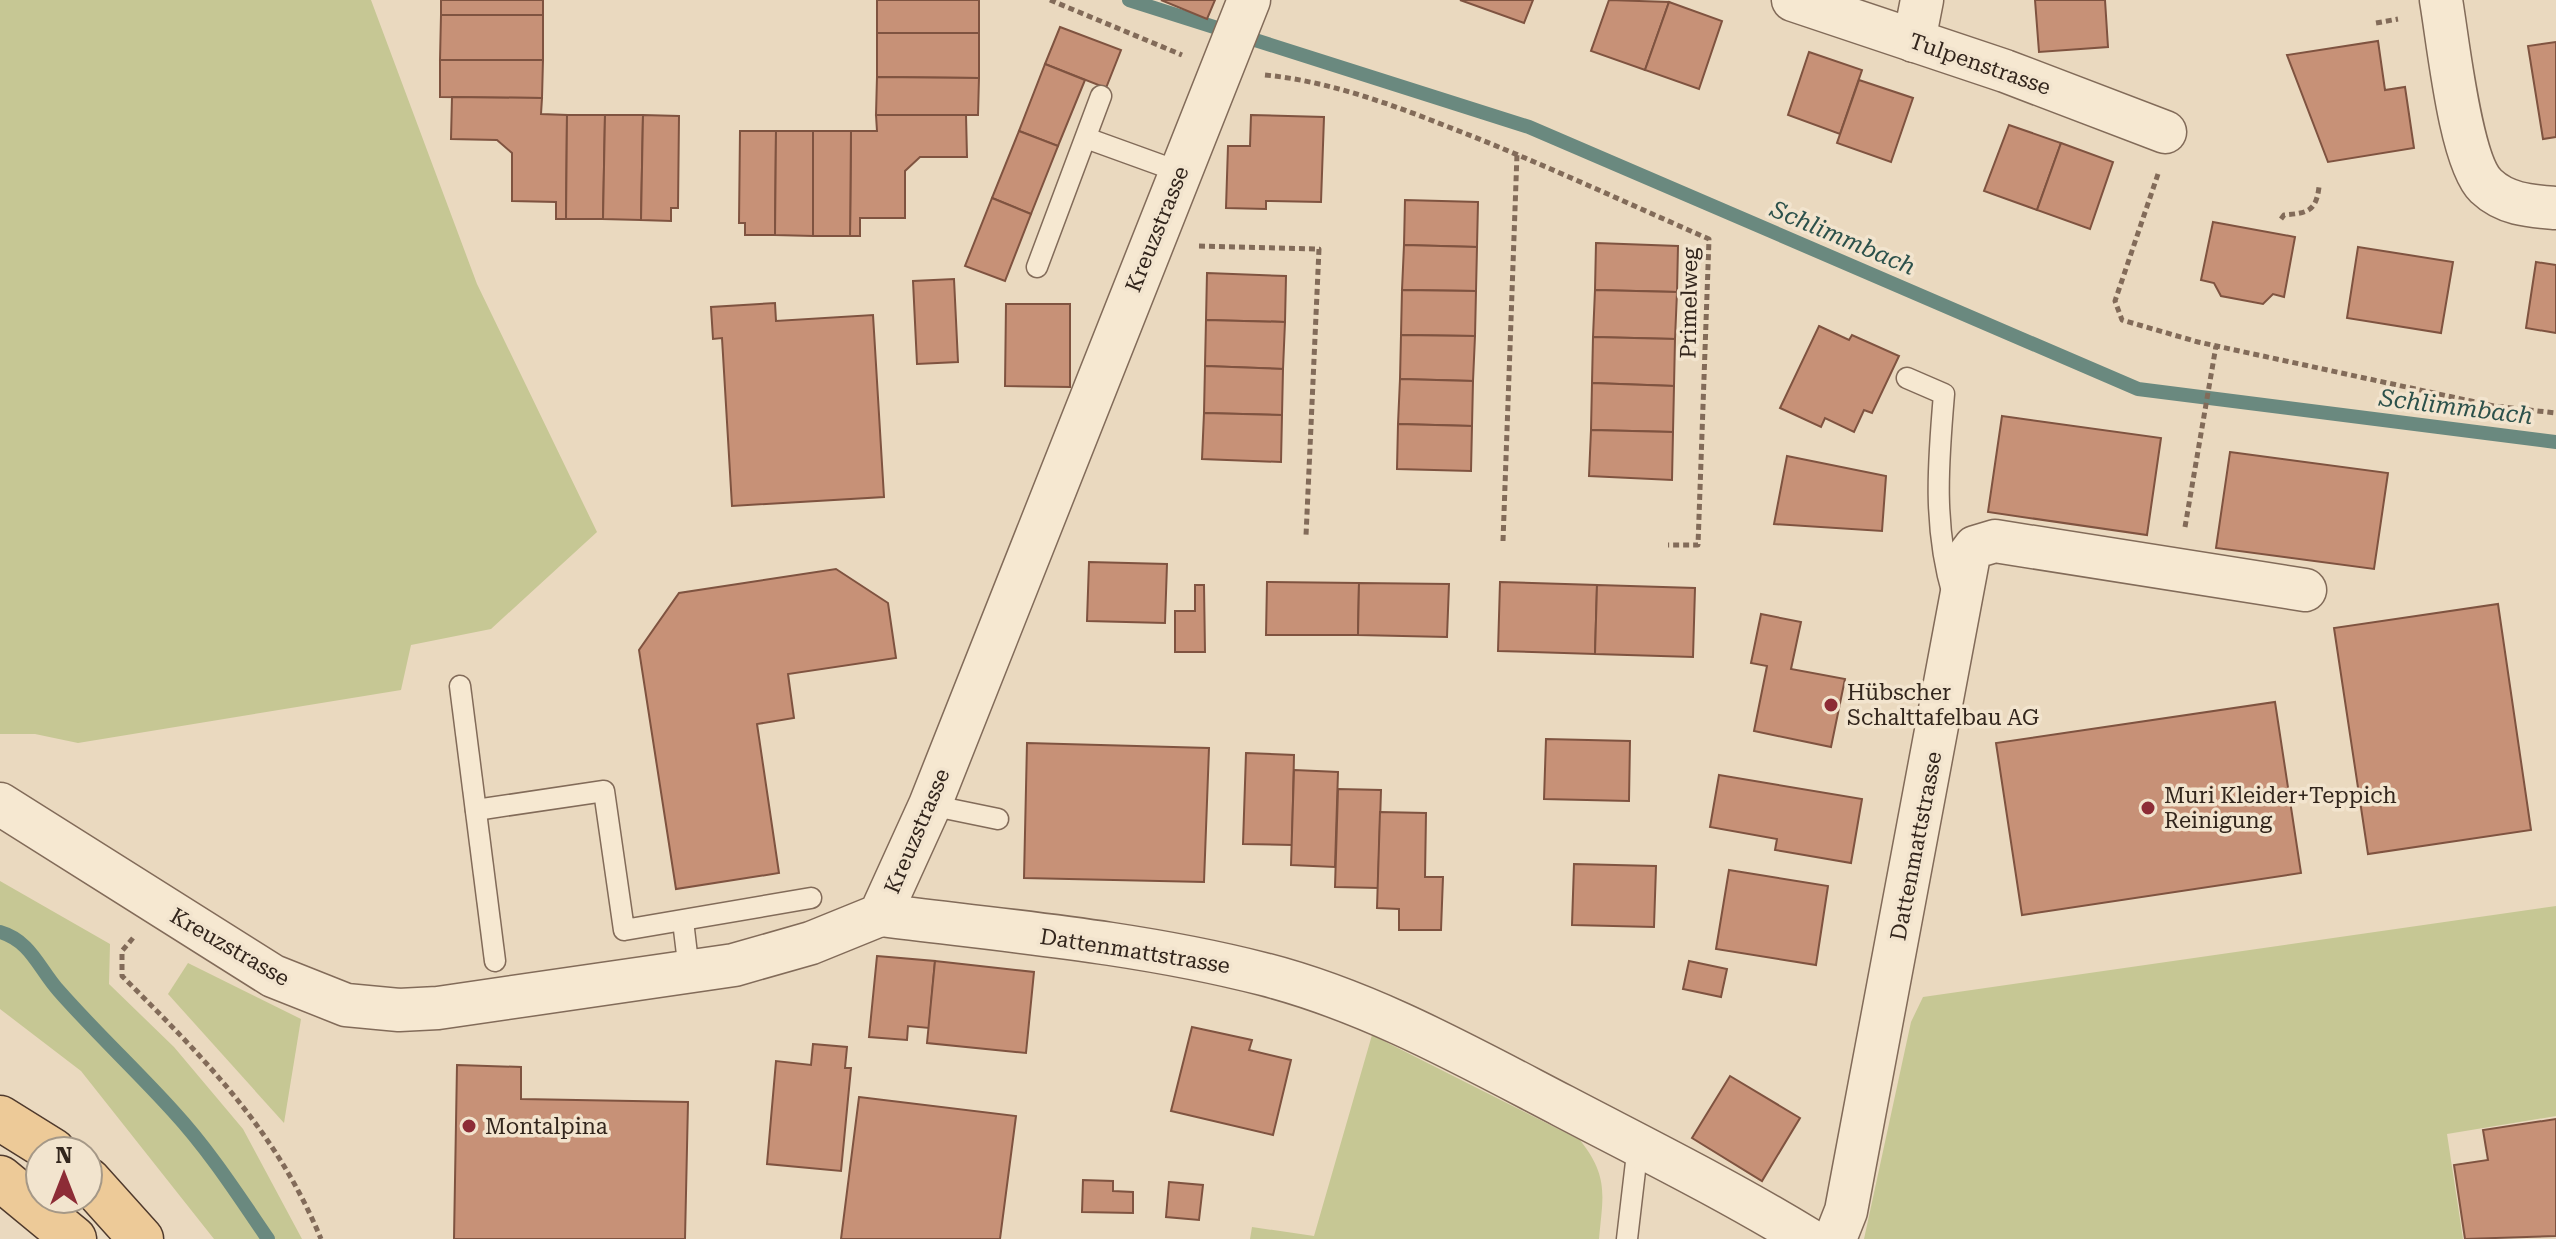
<svg xmlns="http://www.w3.org/2000/svg" width="2556" height="1239" font-family="'Roboto Serif',serif">
<style>
.green{fill:#c6c794}
.lines{fill:none;stroke-linecap:round;stroke-linejoin:round}
.stream{stroke:#6a897f;stroke-width:14}
.building{fill:#c79177;stroke:#7f5340;stroke-width:2}
.service-casing{stroke:#826b59;stroke-width:23}
.minor-casing{stroke:#826b59;stroke-width:45}
.primary-casing{stroke:#4f3a2d;stroke-width:47}
.path{stroke:#826b59;stroke-width:5;stroke-dasharray:6 4;stroke-linecap:butt}
.service{stroke:#f6e8d1;stroke-width:20}
.minor{stroke:#f6e8d1;stroke-width:42}
.primary{stroke:#edca98;stroke-width:44}
.poi-dot{fill:#8d2c36;stroke:#f2e4ce;stroke-width:3}
.labels{text-anchor:middle;dominant-baseline:central;stroke-width:7;stroke-linejoin:round;paint-order:stroke}
.street-label{font-size:22px;fill:#32251c;stroke:#f2e4ce}
.poi-label{font-size:22px;fill:#32251c;stroke:#f2e4ce;text-anchor:start}
.water-label{font-size:24px;font-style:italic;fill:#2c514b;stroke:#f2e4ce}
</style>
<rect width="100%" height="100%" fill="#ead9bf"/>
<g class="green">
<path d="M0,0h371l106,284 120,248 -106,97 -80,16 -10,45 -323,53 -43,-9h-35z"/>
<path d="M0,881l110,63 -1,40 65,63 69,82 59,110h-88l-133,-168 -81,-62z"/>
<path d="M2556,906v210l-109,18 16,105h-599l47,-217 12,-25z"/>
<path d="M188,963l113,56 -17,104 -116,-129z"/>
<path d="M1372,1035l208,105c29,37 23,55 19,99h-349l2,-12 62,9z"/>
</g>
<g class="lines">
<g class="stream">
<path d="M1129,0l400,127 609,262 418,53"/>
<path d="M0,932c31,9 39,37 59,59 36,41 77,79 114,120 36,39 65,84 95,128"/>
</g>
</g>
<g class="building">
<rect x="441" y="0" width="102" height="15"/>
<rect x="877" y="0" width="102" height="33"/>
<path d="M1161,0h54l-8,19z"/>
<path d="M1460,0h73l-9,23z"/>
<path d="M1609,0l60,2 -24,68 -54,-19z"/>
<path d="M2035,0h70l3,47 -69,5z"/>
<path d="M1669,2l53,19 -23,68 -54,-19z"/>
<path d="M441,15h102v45h-103z"/>
<path d="M1060,27l61,23 -15,38 -61,-24z"/>
<path d="M877,33h102v45l-102,-1z"/>
<path d="M2378,41l7,49 20,-3 9,61 -86,14 -41,-107z"/>
<path d="M2556,42v95l-13,2 -15,-93z"/>
<path d="M1809,52l53,18 -22,64 -52,-19z"/>
<path d="M440,60h103l-1,38 -102,-1z"/>
<path d="M1045,64l40,16 -27,66 -39,-15z"/>
<path d="M877,77l102,1 -1,37h-102z"/>
<path d="M1859,80l54,18 -22,64 -54,-19z"/>
<path d="M452,97l90,1 -1,16 26,1 -1,104h-10v-17l-44,-1v-48l-15,-13 -46,-1z"/>
<path d="M567,115h38l-2,104h-37z"/>
<path d="M605,115h38l-2,105 -38,-1z"/>
<path d="M643,115l36,1 -1,92h-7v13l-30,-1z"/>
<path d="M876,115h90l1,42h-47l-15,14v47h-45v18h-10l1,-105h26z"/>
<path d="M1251,115l73,2 -3,85 -55,-1v8l-40,-1 2,-62h22z"/>
<path d="M2009,125l52,18 -24,67 -53,-19z"/>
<path d="M740,131h36l-1,104h-30v-12h-6z"/>
<path d="M776,131h37v105l-38,-1z"/>
<path d="M813,131h38l-1,105h-37z"/>
<path d="M1019,131l39,15 -27,68 -39,-16z"/>
<path d="M2061,143l52,19 -23,67 -53,-19z"/>
<path d="M992,198l39,16 -26,67 -40,-15z"/>
<path d="M1405,200l73,2 -1,45 -73,-2z"/>
<path d="M2213,222l82,15 -11,60 -11,-3 -10,10 -42,-8 -7,-13 -13,-3z"/>
<path d="M1596,243l82,3 -1,46 -82,-2z"/>
<path d="M1404,245l73,2 -1,44 -74,-1z"/>
<path d="M2358,247l95,15 -12,71 -94,-15z"/>
<path d="M2536,262l20,3v68l-30,-5z"/>
<path d="M1207,273l79,3 -1,46 -79,-2z"/>
<path d="M954,279l4,83 -41,2 -4,-83z"/>
<path d="M1402,290l74,1 -1,45 -74,-1z"/>
<path d="M1595,290l82,2 -2,47 -82,-2z"/>
<path d="M775,303l1,18 97,-6 11,182 -152,9 -10,-168 -9,1 -2,-32z"/>
<path d="M1006,304h64v83l-65,-1z"/>
<path d="M1206,320l79,2 -2,47 -78,-3z"/>
<path d="M1819,326l30,14 3,-5 47,21 -27,57 -8,-3 -10,22 -29,-14 -4,9 -41,-19z"/>
<path d="M1401,335l74,1 -2,45 -73,-2z"/>
<path d="M1593,337l82,2 -1,47 -82,-3z"/>
<path d="M1205,366l78,3 -1,46 -78,-2z"/>
<path d="M1400,379l73,2 -1,45 -74,-2z"/>
<path d="M1592,383l82,3 -1,46 -82,-2z"/>
<path d="M1204,413l78,2 -1,47 -79,-3z"/>
<path d="M2002,416l159,22 -14,97 -159,-23z"/>
<path d="M1398,424l74,2 -1,45 -74,-2z"/>
<path d="M1591,430l82,2 -1,48 -83,-4z"/>
<path d="M2230,452l158,21 -14,96 -158,-21z"/>
<path d="M1787,456l99,20 -4,55 -108,-7z"/>
<path d="M1089,562l78,2 -2,59 -78,-2z"/>
<path d="M836,569l52,34 8,55 -108,16 6,44 -37,6 22,149 -103,16 -37,-239 40,-57z"/>
<path d="M1267,582l92,1 -1,52h-92z"/>
<path d="M1500,582l97,3 -2,69 -97,-3z"/>
<path d="M1359,583l90,1 -2,53 -89,-2z"/>
<path d="M1195,585h9l1,67h-30v-41h20z"/>
<path d="M1597,585l98,3 -2,69 -98,-3z"/>
<path d="M2498,604l33,226 -163,24 -34,-226z"/>
<path d="M1761,614l40,8 -10,47 54,10 -14,68 -77,-16 13,-65 -16,-3z"/>
<path d="M2275,702l26,171 -279,42 -26,-172z"/>
<path d="M1546,739l84,2 -1,60 -85,-2z"/>
<path d="M1027,743l182,5 -5,134 -180,-4z"/>
<path d="M1246,753l48,2 -2,90 -49,-1z"/>
<path d="M1294,770l44,2 -3,95 -44,-2z"/>
<path d="M1719,775l143,24 -11,64 -76,-13 2,-11 -67,-12z"/>
<path d="M1338,789l43,1 -3,98 -43,-1z"/>
<path d="M1380,812l46,1 -1,64h18l-2,53h-42v-21l-22,-1z"/>
<path d="M1574,864l82,2 -2,61 -82,-2z"/>
<path d="M1729,870l99,16 -12,79 -100,-16z"/>
<path d="M877,956l58,5 -6,67 -21,-2 -1,14 -38,-3z"/>
<path d="M935,961l99,11 -8,81 -99,-10z"/>
<path d="M1689,961l38,8 -6,28 -38,-8z"/>
<path d="M1192,1027l60,13 -3,10 42,10 -18,75 -102,-24z"/>
<path d="M813,1044l34,3 -2,21h6l-10,103 -74,-7 9,-103 35,4z"/>
<path d="M457,1065l64,2v32l167,3 -3,137h-231z"/>
<path d="M1730,1076l70,42 -38,63 -70,-43z"/>
<path d="M859,1097l157,19 -16,123h-159z"/>
<path d="M2556,1119v117l-91,3 -11,-74 34,-5 -5,-30z"/>
<path d="M1083,1180l30,1v10l20,1v21l-51,-1z"/>
<path d="M1169,1182l34,3 -4,35 -33,-3z"/>
</g>
<g class="lines">
<g class="service-casing">
<g id="service">
<path d="M1086,138l94,34"/>
<path d="M1037,267l64,-171"/>
<path d="M1907,378l37,16c-6,70 -11,133 9,201"/>
<path d="M460,686l35,275"/>
<path d="M930,805l68,14"/>
<path d="M476,810l128,-19 20,139 187,-32"/>
<path d="M683,921l6,50"/>
<path d="M1627,1239l11,-94"/>
</g>
</g>
<g class="minor-casing">
<g id="minor">
<path d="M1793,0l212,71 160,61"/>
<path d="M2441,0c7,40 19,161 45,186 20,19 45,20 70,22"/>
<path d="M1914,41l8,-41"/>
<path d="M0,804l273,172 73,29 53,5 39,-2 296,-43 77,-22 69,-28 50,-110 319,-805"/>
<path d="M880,915c128,16 258,27 383,59 106,27 204,82 300,132 82,43 165,84 245,133"/>
<path d="M1835,1239l11,-28 123,-656 6,-8 20,-6 310,49"/>
</g>
</g>
<g class="primary-casing">
<g id="primary">
<path d="M0,1118l53,33"/>
<path d="M0,1178l74,61"/>
<path d="M88,1180l53,59"/>
</g>
</g>
<g class="path">
<path d="M1050,0l132,55"/>
<path d="M2376,23l22,-4"/>
<path d="M1265,75c62,6 123,28 181,51 89,34 176,75 263,113l-11,306h-30"/>
<path d="M2158,174l-43,127 7,19 76,22 296,64 62,7"/>
<path d="M2281,219l3,-4c23,-2 32,-3 35,-28"/>
<path d="M1199,246l120,3 -13,287"/>
<path d="M2185,527l31,-181"/>
<path d="M1503,541l14,-387"/>
<path d="M133,938l-11,13v25c82,82 154,154 199,263"/>
</g>
<use href="#service" class="service"/>
<use href="#minor" class="minor"/>
<use href="#primary" class="primary"/>
</g>
<g class="poi-dot">
<circle cx="1831" cy="705" r="8"/>
<circle cx="2148" cy="808" r="8"/>
<circle cx="469" cy="1126" r="8"/>
</g>
<g class="labels">
<g class="street-label">
<text transform="translate(1980 64) rotate(19)">Tulpenstrasse</text>
<text transform="translate(1157 229) rotate(-68)">Kreuzstrasse</text>
<text transform="translate(1689 303) rotate(-89)">Primelweg</text>
<text transform="translate(917 831) rotate(-67)">Kreuzstrasse</text>
<text transform="translate(1916 846) rotate(-79)">Dattenmattstrasse</text>
<text transform="translate(230 947) rotate(30)">Kreuzstrasse</text>
<text transform="translate(1135 951) rotate(9)">Dattenmattstrasse</text>
</g>
<g class="poi-label">
<text x="1847" y="692">Hübscher<tspan x="1847" dy="25">Schalttafelbau AG</tspan></text>
<text x="2164" y="795">Muri Kleider+Teppich<tspan x="2164" dy="25">Reinigung</tspan></text>
<text x="485" y="1126">Montalpina</text>
</g>
<g class="water-label">
<text transform="translate(1843 238) rotate(23)">Schlimmbach</text>
<text transform="translate(2456 407) rotate(7)">Schlimmbach</text>
</g>
</g>
<g transform="translate(64 1175)"><circle r="38" fill="#f2e4ce" stroke="#a59887" stroke-width="2"/>
<path d="M0-6L14 30L0 20L-14 30Z" fill="#8d2c36"/>
<text y="-12" font-size="22" font-weight="bold" text-anchor="middle" fill="#32251c">N</text>
</g>
</svg>
